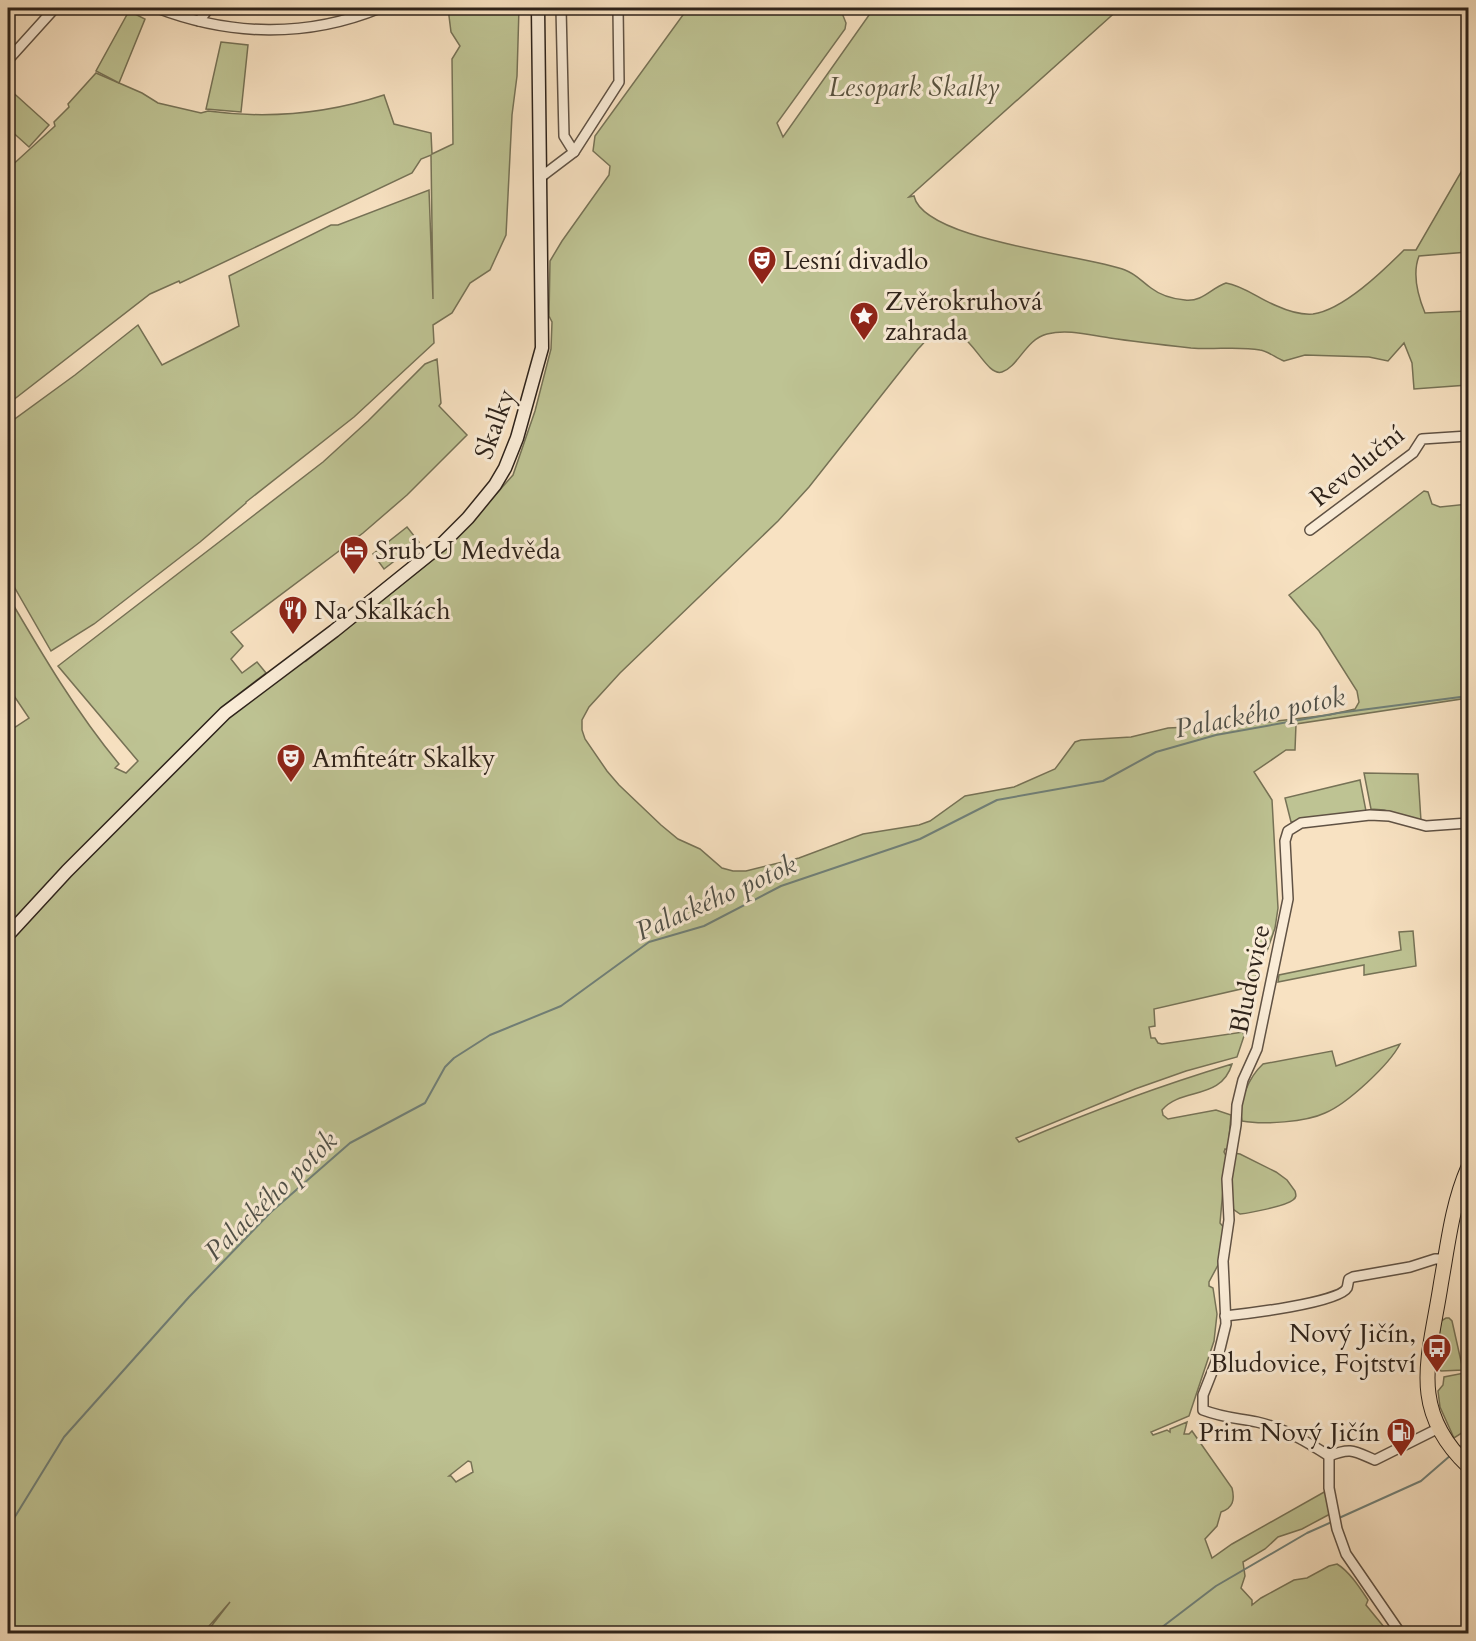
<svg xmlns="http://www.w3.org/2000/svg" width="1476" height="1641" font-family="Cardo,serif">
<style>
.green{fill:#bec393;stroke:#767256;stroke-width:1.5;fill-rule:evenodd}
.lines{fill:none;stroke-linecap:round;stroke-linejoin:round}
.stream{stroke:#707f77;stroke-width:2}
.street-casing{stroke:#605244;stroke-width:12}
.secondary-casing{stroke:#2d221a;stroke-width:15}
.primary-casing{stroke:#2d221a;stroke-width:16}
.street{stroke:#faecd7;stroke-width:9}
.secondary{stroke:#faecd7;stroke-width:12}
.primary{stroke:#f8e2c2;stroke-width:14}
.labels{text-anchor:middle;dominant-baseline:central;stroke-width:6;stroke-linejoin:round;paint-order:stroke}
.park-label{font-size:26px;font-style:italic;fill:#58523e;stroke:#faecd7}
.poi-label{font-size:26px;fill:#2d221a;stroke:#faecd7;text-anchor:start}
.street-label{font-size:26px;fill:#2d221a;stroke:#faecd7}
.water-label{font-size:27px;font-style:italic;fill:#4f5048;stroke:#faecd7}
</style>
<rect width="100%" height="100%" fill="#f8e2c2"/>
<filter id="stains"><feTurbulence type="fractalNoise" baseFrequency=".00333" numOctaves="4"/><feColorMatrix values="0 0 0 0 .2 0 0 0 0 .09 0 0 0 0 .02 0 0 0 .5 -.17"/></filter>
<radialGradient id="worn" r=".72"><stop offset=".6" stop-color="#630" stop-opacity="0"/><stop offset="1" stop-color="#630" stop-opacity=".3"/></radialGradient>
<g class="green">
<path d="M448,8h71l-2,68 -5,39 -6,120 -16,35 -20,13 -18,30 -19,12 1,18 -80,74 -108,85v1l-46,39 -106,82 -43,27 -43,-75v-152l67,-49 63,-50 24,40 77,-39 -10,-50 102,-51h7l91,-35 4,109 -2,-144 -10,4 -9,14 -232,110 -1,-2 -29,13 -142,110v-235l47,-43 -1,-4 15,-15 -1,-3 28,-31 46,20 16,10 43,10 7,-2c59,8 118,3 176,-16l10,29 37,9 1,21 21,-10 -1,-85 8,-13 -9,-14z"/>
<path d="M688,8h152l6,15 -1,6 -68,94 6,14 91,-129h246l-211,189 5,-1c10,45 172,59 211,74 11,4 16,11 26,18 9,7 23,11 34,12 18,2 26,-12 41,-17 18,3 33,16 51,23 11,5 24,9 36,8 30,-4 70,-43 91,-64h12l52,-90v92l-49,4c-7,18 -1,40 6,57l43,-2v74l-54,4 -2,-26 -8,-20 -16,18 -19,-4 -64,-2 -21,6c-8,-3 -16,-10 -24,-11 -22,-4 -46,0 -69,-2 -27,-3 -54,-6 -81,-10 -21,-3 -42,-9 -63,-4 -21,5 -29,33 -45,38 -19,6 -35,-58 -68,-39 -6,4 -11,11 -16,16l-109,138 -31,34 -158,152 -31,34 -7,13v10l3,9 22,32 12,14 42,40 17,14 22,10 22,19 11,3h13l53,-13 64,-24 56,-9 11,-4 35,-25 49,-9 41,-18 20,-27 6,-2 50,-3 37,-9 82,-4 79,-9 26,-6 4,-7 -2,-11 -38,-60 -30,-36 135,-104 4,1 4,12 8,3 28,-3v194l-172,26 -1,26h-9l-32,22 18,28 6,108 -3,20 -8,23 -6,4 -7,31 -100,23 1,17 -6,1 2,11h4l3,5 4,1 81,-12 1,4 -7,21 -51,14 -51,18 -119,49 3,4c70,-30 140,-56 213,-78 -11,37 -51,23 -70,46l1,5 5,4 48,-9 15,5 -3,35 -3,-1 -1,3 2,4 -6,67 6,7 -8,35 -9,17v4l4,2 4,26 -3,27 -25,75 -38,16 2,3 14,-5 3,2v-3l17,-7 -3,12h5l3,-3 40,57c3,12 1,20 -11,24l-4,14 -12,13 7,19 20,-14 94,-53 4,23 -28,15 -24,8 -13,12 -22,13 2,14 -4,12 11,12v5l9,-7 33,-18 13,-2 22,-12 8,-2c12,7 23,24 31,36l-2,5 23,28h-1183l24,-31 -27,31h-195v-901l21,-14 -21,-31v-91c34,58 68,116 111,168l-4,4 11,5 12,-12 -80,-95 265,-204 45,-41 57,-57 12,-5 4,44 -2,3 28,29 -60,60 -44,38 -132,99 12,14 -12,13 11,14 15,-11 9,11 -44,34 -68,69 71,-63 80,-60 1,8 143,-114 64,-72 22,-64 16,-62 1,-27 -3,-6 1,-55 12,-20 47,-66 1,-9 -17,-15 2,-15zM468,1461l3,1 2,10 -17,10 -5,-6h-2z"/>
<path d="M129,11l16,8 -26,64 -23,-12z"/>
<path d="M221,42l27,3 -7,67 -35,-3z"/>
<path d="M8,88l41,37 -20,22 -21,-19z"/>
<path d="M407,527l12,15 -35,27 -11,-15z"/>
<path d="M1364,773l54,1 3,47 -37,-11 -13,-1z"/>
<path d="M1360,780l6,31 -75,11 -6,-24z"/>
<path d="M1413,931l3,35 -52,9v-10l-86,17 1,-7 122,-25 -2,-18z"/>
<path d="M1400,1044c-11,21 -53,60 -75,69 -19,9 -62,12 -83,8 -5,-19 8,-45 21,-57l69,-13 4,15z"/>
<path d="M1233,1153l7,1 36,18 11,8 8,11c1,4 2,6 -2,9 -7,6 -43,13 -53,14l-7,-5 -2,-34z"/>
<path d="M1446,1318h3l3,3 11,49 -22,1 -4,-7 2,-3 -3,-1 5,-39z"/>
<path d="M1464,1373l4,10v46l-14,9 -14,-31 -2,-16 5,-6 1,-8z"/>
</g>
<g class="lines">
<g class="stream">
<path d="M1468,1234c-5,23 -5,60 0,84"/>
<path d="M1459,1448l9,-8"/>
<path d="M1339,1518l82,-37 30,-26"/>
<path d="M8,1528l56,-91 125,-140 82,-85 79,-69 75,-40 20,-36 9,-9 36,-23 71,-29 88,-64 55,-16 77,-40 139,-47 77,-39 106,-19 53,-29 60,-17 122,-22 130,-17"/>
<path d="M1153,1634l63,-48 91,-53 27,-12"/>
</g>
<g class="street-casing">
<g id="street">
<path d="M157,8c73,28 150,30 223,0"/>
<path d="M561,8l3,128 10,16"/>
<path d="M199,21l10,-13"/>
<path d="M8,60l47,-52"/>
<path d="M541,177l33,-25 45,-70 -1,-74"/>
<path d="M1310,530l103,-77 9,-14 46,-3"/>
<path d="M1225,1316c19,-2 114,-13 122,-28 1,-3 1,-6 2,-9l4,-2 57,-10 25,-8h10"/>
<path d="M1329,1456c-23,-15 -45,-28 -72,-34 -20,-4 -33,-4 -54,-12v-15l15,-38 8,-33 -3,-63 6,-41 -2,-41 9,-54 1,-20 6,-25 14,-31 31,-150 -3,-58 3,-10 13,-8 69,-8 19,1 37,10 42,-3"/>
<path d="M1329,1456v32l8,41 9,25 55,80"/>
<path d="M1329,1456c22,-9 25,-5 46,4l64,-32"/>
</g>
</g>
<g class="secondary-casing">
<path id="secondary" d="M8,935l59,-64 158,-158 109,-82 108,-87 26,-26 27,-33 10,-17 12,-30 25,-90 -4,-340"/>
</g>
<g class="primary-casing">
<path id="primary" d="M1468,1168c-16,37 -20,76 -27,115 -11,73 -34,125 27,183"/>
</g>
<use href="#street" class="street"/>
<use href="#secondary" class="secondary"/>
<use href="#primary" class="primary"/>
</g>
<defs>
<g id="theatre-pin" transform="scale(1.5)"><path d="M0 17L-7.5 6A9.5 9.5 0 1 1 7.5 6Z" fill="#8f2418" stroke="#faecd7"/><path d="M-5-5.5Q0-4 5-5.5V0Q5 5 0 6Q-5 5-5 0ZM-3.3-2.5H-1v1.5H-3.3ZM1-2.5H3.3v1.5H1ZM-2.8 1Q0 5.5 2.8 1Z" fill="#fff"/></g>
<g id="sight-pin" transform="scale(1.5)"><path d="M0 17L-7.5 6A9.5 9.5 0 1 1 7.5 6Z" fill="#8f2418" stroke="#faecd7"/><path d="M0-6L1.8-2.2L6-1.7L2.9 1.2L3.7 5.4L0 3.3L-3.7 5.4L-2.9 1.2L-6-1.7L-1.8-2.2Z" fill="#fff"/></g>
<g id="hotel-pin" transform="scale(1.5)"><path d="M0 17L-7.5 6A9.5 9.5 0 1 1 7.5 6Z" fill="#8f2418" stroke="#faecd7"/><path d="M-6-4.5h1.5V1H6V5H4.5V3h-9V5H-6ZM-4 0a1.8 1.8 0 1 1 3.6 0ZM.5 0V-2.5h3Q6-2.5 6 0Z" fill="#fff"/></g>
<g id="restaurant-pin" transform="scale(1.5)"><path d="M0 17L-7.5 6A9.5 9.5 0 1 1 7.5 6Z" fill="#8f2418" stroke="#faecd7"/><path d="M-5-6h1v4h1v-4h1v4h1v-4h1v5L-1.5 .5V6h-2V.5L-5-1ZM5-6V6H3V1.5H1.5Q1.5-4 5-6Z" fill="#fff"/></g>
<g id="bus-pin" transform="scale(1.5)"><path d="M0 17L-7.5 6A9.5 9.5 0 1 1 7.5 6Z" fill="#8f2418" stroke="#faecd7"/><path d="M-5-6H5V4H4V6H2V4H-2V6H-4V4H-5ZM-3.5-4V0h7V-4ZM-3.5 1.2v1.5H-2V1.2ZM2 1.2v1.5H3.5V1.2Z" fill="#fff"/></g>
<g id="fuel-pin" transform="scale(1.5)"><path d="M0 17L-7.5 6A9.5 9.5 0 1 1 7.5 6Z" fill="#8f2418" stroke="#faecd7"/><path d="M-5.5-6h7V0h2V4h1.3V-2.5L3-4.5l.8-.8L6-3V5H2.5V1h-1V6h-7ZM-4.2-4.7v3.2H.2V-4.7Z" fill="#fff"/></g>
</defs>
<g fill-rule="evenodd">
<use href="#theatre-pin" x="762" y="260"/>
<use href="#sight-pin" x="864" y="316"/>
<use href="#hotel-pin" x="354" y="550"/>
<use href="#restaurant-pin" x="293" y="610"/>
<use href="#theatre-pin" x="291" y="758"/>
<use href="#bus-pin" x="1437" y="1348"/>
<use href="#fuel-pin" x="1401" y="1432"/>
</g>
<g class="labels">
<g class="park-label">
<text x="914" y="87">Lesopark Skalky</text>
</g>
<g class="poi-label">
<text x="783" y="260">Lesní divadlo</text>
<text x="885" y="301">Zvěrokruhová<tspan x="885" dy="30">zahrada</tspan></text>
<text x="375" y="550">Srub U Medvěda</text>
<text x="314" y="610">Na Skalkách</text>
<text x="312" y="758">Amfiteátr Skalky</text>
<text x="1416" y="1333" text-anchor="end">Nový Jičín,<tspan x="1416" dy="30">Bludovice, Fojtství</tspan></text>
<text x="1380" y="1432" text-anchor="end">Prim Nový Jičín</text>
</g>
<g class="street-label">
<text transform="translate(495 424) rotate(-70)">Skalky</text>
<text transform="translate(1357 466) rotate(-39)">Revoluční</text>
<text transform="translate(1250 979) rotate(-78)">Bludovice</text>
</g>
<g class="water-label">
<text transform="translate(1260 713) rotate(-11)">Palackého potok</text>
<text transform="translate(716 898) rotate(-24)">Palackého potok</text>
<text transform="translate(271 1196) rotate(-44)">Palackého potok</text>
</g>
</g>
<rect width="1476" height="1641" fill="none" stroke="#f8e2c2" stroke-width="30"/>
<rect x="9" y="9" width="1458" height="1623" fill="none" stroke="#2d221a" stroke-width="3"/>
<rect x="15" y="15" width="1446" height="1611" fill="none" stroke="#2d221a" stroke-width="1.5"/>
<rect width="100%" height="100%" filter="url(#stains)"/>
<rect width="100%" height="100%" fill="url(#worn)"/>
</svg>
